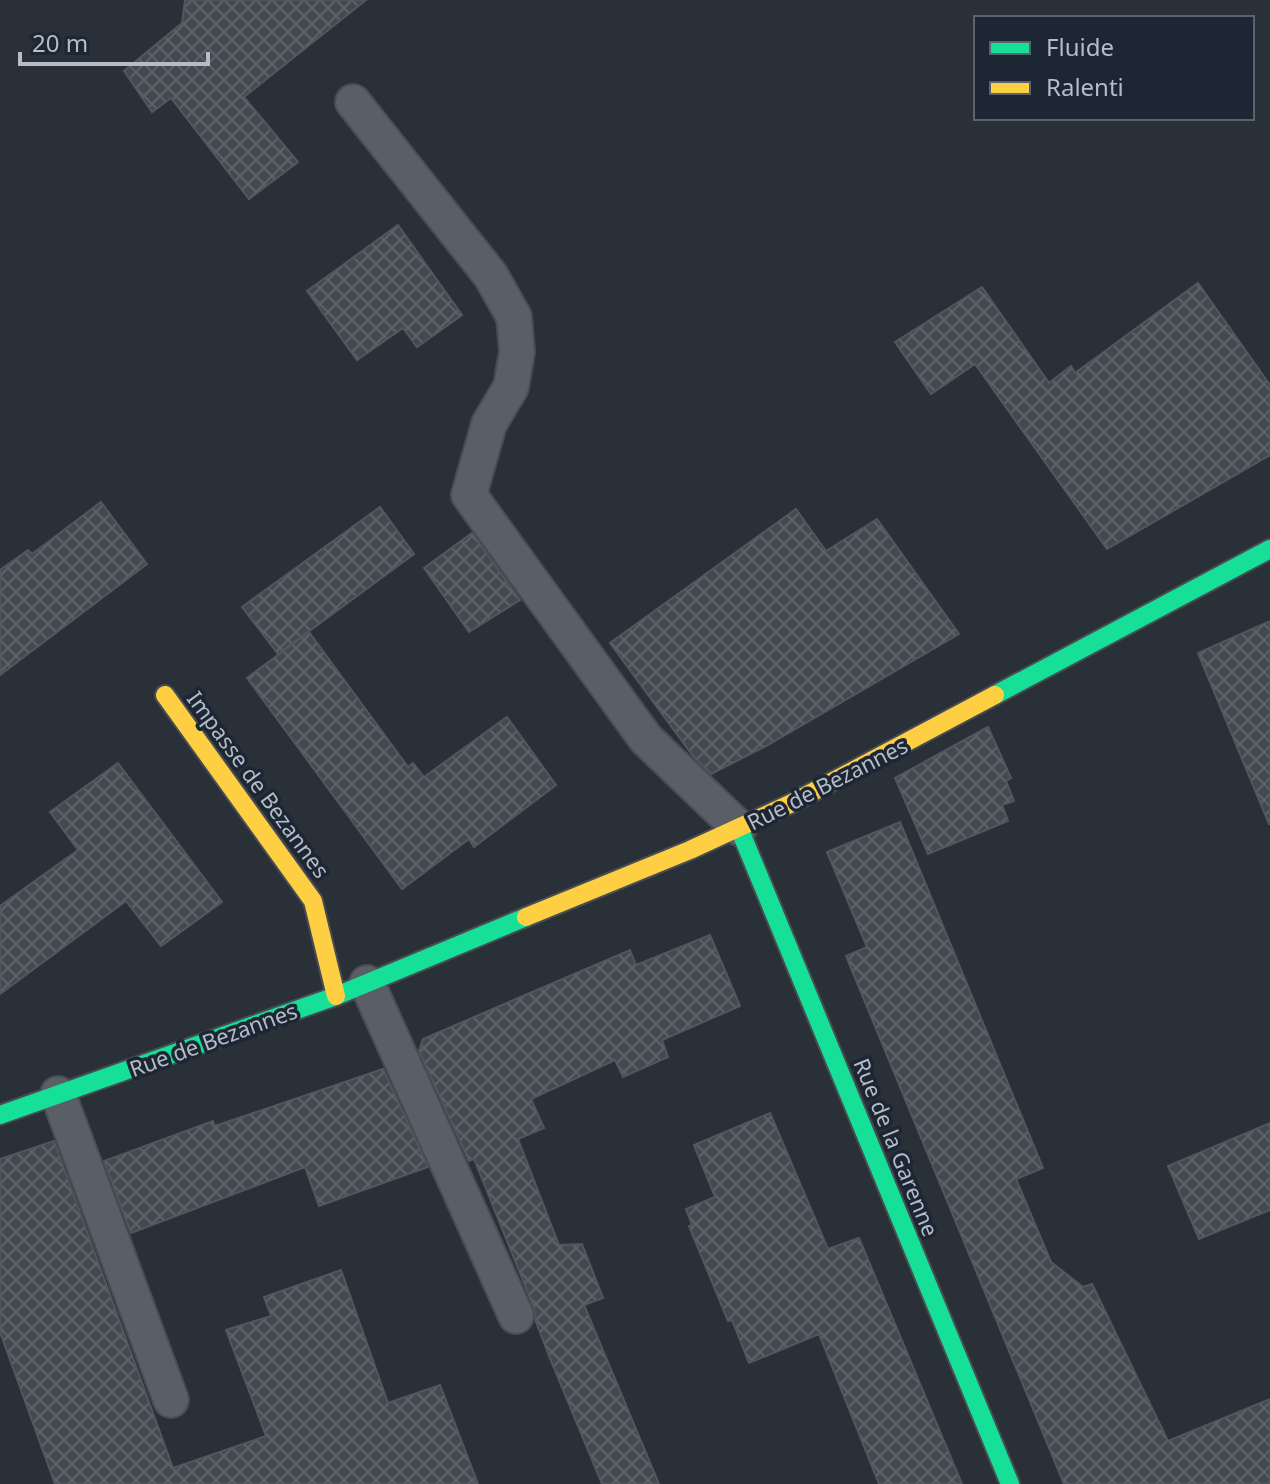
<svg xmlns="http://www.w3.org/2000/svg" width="1270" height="1484" font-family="'Noto Sans',sans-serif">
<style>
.building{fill:url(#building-cross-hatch);stroke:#52575f;stroke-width:2}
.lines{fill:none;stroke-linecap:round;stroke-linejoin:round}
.lane-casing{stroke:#484c53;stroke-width:38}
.fast-casing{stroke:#484c53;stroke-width:22}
.slow-casing{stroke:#484c53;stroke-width:22}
.lane{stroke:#5a5e66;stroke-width:34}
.fast{stroke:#16e098;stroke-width:18}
.slow{stroke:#ffcf43;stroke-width:18}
.labels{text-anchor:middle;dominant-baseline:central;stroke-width:7;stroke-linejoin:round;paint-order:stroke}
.street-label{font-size:22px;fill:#b4bcc9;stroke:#1d2633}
</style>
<defs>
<pattern id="building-cross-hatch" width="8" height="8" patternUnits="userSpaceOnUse" patternTransform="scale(2)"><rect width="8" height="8" fill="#444950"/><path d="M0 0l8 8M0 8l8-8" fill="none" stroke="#5d6168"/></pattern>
</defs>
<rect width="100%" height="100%" fill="#2a3038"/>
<g class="building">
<path d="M185,0h181l-122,97 54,65 -49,37 -78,-101 -19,14 -28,-41 58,-48z"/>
<path d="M398,225l64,90 -45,32 -14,-19 -46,32 -50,-69z"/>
<path d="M1198,283l72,102v70l-163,94 -132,-185 -44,30 -36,-52 87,-55 67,96 22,-17 4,7z"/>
<path d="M101,502l46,62 -147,111v-105l28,-20 4,4z"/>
<path d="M380,507l34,47 -136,100 -36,-47z"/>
<path d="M796,509l30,42 51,-32 82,115 -193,112 -55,28 -18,-18 -83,-113z"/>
<path d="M472,533l48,67 -51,32 -45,-64z"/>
<path d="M1270,621v203h-1l-71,-171z"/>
<path d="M309,632l99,135 5,-4 11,14 83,-60 49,68 -82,62 -5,-8 -67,50 -155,-211z"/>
<path d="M988,727l23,51 -5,3 8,20 -12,4 6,16 -80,33 -33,-76z"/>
<path d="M118,763l104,139 -61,44 -35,-45 -126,93v-88l78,-56 -28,-38z"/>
<path d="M900,822l143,346 -27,11 35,83 32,25 9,-3 76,157 102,-42v85h-206l-218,-528 21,-9 -40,-95z"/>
<path d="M710,935l30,71 -78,34 6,17 -45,20 -8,-17 -84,39 13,29 -26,11 41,106 23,-1 21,54 -19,7 75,179h-57l-53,-128 -13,-34 -2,-14 -60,-149 -5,2 -3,-7 -47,-103 4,-12 207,-89 6,15z"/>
<path d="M383,1069l45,98 -109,39 -14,-39 -174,66 -27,-72 109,-40 2,5z"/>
<path d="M770,1113l58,136 31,-11 103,246h-83l-60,-150 -70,29 -17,-43 -4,1 -39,-95 3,-1 -6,-16 29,-12 -21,-52z"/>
<path d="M1270,1123v87l-71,29 -31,-73z"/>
<path d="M54,1141l119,327 93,-32 -40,-106 45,-14 -7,-19 77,-27 47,133 52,-18 38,99h-423l-55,-152v-173z"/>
</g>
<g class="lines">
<g class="lane-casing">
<g id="lane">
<path d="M353,102l138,174 23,41 3,35 -6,35 -22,37 -20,71 177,244 93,89"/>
<path d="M367,983l149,333"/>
<path d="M58,1094l113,306"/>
</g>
</g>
<g class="fast-casing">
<g id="fast">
<path d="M995,695l275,-146"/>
<path d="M739,828l271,656"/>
<path d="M0,1115l336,-119 190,-79"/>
</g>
</g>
<g class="slow-casing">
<g id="slow">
<path d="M165,695l148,206 23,95"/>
<path d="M526,917l164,-67 102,-47 203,-108"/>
</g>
</g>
<use href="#lane" class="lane"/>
<use href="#fast" class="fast"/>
<use href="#slow" class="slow"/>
</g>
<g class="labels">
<g class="street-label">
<text transform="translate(827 783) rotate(-27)">Rue de Bezannes</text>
<text transform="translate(259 784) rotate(54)">Impasse de Bezannes</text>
<text transform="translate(213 1039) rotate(-20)">Rue de Bezannes</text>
<text transform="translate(897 1147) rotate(68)">Rue de la Garenne</text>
</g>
</g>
<rect x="974" y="16" width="280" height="104" fill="#1d2633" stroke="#59626f" stroke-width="2"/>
<rect x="990" y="42" width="40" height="12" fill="#16e098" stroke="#59626f" stroke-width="2"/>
<text x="1046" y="56" font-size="24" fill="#b4bcc9">Fluide</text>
<rect x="990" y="82" width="40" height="12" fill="#ffcf43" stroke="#59626f" stroke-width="2"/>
<text x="1046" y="96" font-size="24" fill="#b4bcc9">Ralenti</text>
<path d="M20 52v12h188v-12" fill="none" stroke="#b4bcc9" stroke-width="4"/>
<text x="32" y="52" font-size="24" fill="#b4bcc9" stroke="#1d2633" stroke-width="6" paint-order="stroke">20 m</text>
</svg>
